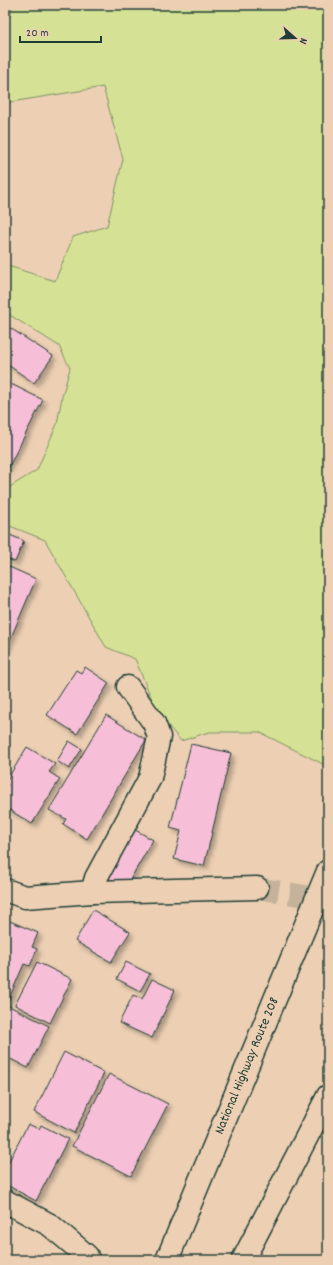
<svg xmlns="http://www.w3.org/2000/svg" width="333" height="1265" font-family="Dekko,sans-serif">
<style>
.green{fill:#d5e295;stroke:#7a9064}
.building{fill:#f6bfd7;stroke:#1f3d34;filter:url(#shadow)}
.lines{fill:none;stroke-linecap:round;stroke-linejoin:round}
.street-tunnel{stroke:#c4b39a;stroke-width:22;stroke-dasharray:22 11;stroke-linecap:butt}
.street-casing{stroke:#1f3d34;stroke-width:25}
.highway-casing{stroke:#1f3d34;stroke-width:25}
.street{stroke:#edd0b4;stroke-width:22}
.highway{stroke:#edd0b4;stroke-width:22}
.labels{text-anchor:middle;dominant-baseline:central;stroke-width:3;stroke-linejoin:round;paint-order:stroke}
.street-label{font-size:14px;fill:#1f3d34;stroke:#edd0b4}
</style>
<defs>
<filter id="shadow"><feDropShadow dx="3.5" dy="3.5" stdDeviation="2" flood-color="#0004"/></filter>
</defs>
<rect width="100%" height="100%" fill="#edd0b4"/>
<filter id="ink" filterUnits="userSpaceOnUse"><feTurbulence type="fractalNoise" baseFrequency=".025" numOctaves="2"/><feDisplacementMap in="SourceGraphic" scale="8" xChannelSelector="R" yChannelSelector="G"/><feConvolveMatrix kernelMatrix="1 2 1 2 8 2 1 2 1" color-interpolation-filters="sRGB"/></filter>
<g filter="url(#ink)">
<path class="green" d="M12,5h316l-1,761 -68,-34h-50l-28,9 -16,-19 -12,-20 -18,-43 -29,-12 -61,-107 -40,-16v-34l32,-20 20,-46 5,-27 8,-29 -11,-22 -54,-34v-47l50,16 18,-44 34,-11 16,-67 -20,-72 -98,16v-80l6,-9z"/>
<g class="building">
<path d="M10,328l43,28 -19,27 -29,-20v-28z"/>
<path d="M5,381l38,19 -38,74z"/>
<path d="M5,533l19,8 -9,21 -10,-4z"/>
<path d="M5,565l31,14 -30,70h-1z"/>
<path d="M85,667l24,16 -32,51 -30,-19 29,-45 5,3z"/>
<path d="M106,715l40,25 -59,99 -24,-15 3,-5 -17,-9z"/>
<path d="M69,741l13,8 -13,20 -12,-8z"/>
<path d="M191,744l40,9 -27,113 -30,-7 7,-28 -11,-3z"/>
<path d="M27,747l28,17 -6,8 11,7 -28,45 -27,-17 3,-6 -3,-2v-10l3,-4 -3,-2z"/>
<path d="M130,827l23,13 -29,50 -23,-13z"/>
<path d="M93,910l37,22 -19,30 -36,-21z"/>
<path d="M5,919l33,14 -6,14 5,2 -7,17 -6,-2 -17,39 -2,-1z"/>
<path d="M37,962l35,17 -22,44 -35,-18z"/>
<path d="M126,962l24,12 -10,17 -23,-12z"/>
<path d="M152,979l23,11 -23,48 -33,-15 14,-28 9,4z"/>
<path d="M5,1004l44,22 -21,42 -23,-12z"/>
<path d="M64,1052l40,21 -30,60 -40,-21z"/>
<path d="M109,1074l59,30 -37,72 -59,-30z"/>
<path d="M28,1124l11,5 2,-4 27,14 -32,62 -31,-17v-15z"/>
</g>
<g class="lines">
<path class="street-tunnel" d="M257,888l71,12"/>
<g class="street-casing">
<g id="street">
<path d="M5,890l20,7 67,-5 165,-4"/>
<path d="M92,892l4,-14 54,-100 9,-41 -5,-14 -26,-36"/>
<path d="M5,1201l45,24 37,31 -2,4"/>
<path d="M243,1260l85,-164"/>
</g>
</g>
<g class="highway-casing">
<g id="highway">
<path id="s1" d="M167,1260l161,-389"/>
</g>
</g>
<use href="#street" class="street"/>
<use href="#highway" class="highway"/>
</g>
</g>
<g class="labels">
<g class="street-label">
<text stroke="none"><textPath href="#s1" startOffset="210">National Highway Route 208</textPath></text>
</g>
</g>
<rect width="333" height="1265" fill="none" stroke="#edd0b4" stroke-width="20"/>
<rect x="10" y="10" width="313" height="1245" fill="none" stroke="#1f3d34" stroke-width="1.5" filter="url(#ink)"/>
<g transform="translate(295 38) rotate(110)" stroke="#edd0b4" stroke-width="3" paint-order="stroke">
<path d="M0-3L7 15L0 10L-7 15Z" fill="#1f3d34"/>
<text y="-6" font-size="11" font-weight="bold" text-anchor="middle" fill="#1f3d34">N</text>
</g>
<path d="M20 36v6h81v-6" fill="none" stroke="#1f3d34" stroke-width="2"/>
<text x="26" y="36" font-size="12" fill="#1f3d34" stroke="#edd0b4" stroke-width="3" paint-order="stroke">20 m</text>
</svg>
